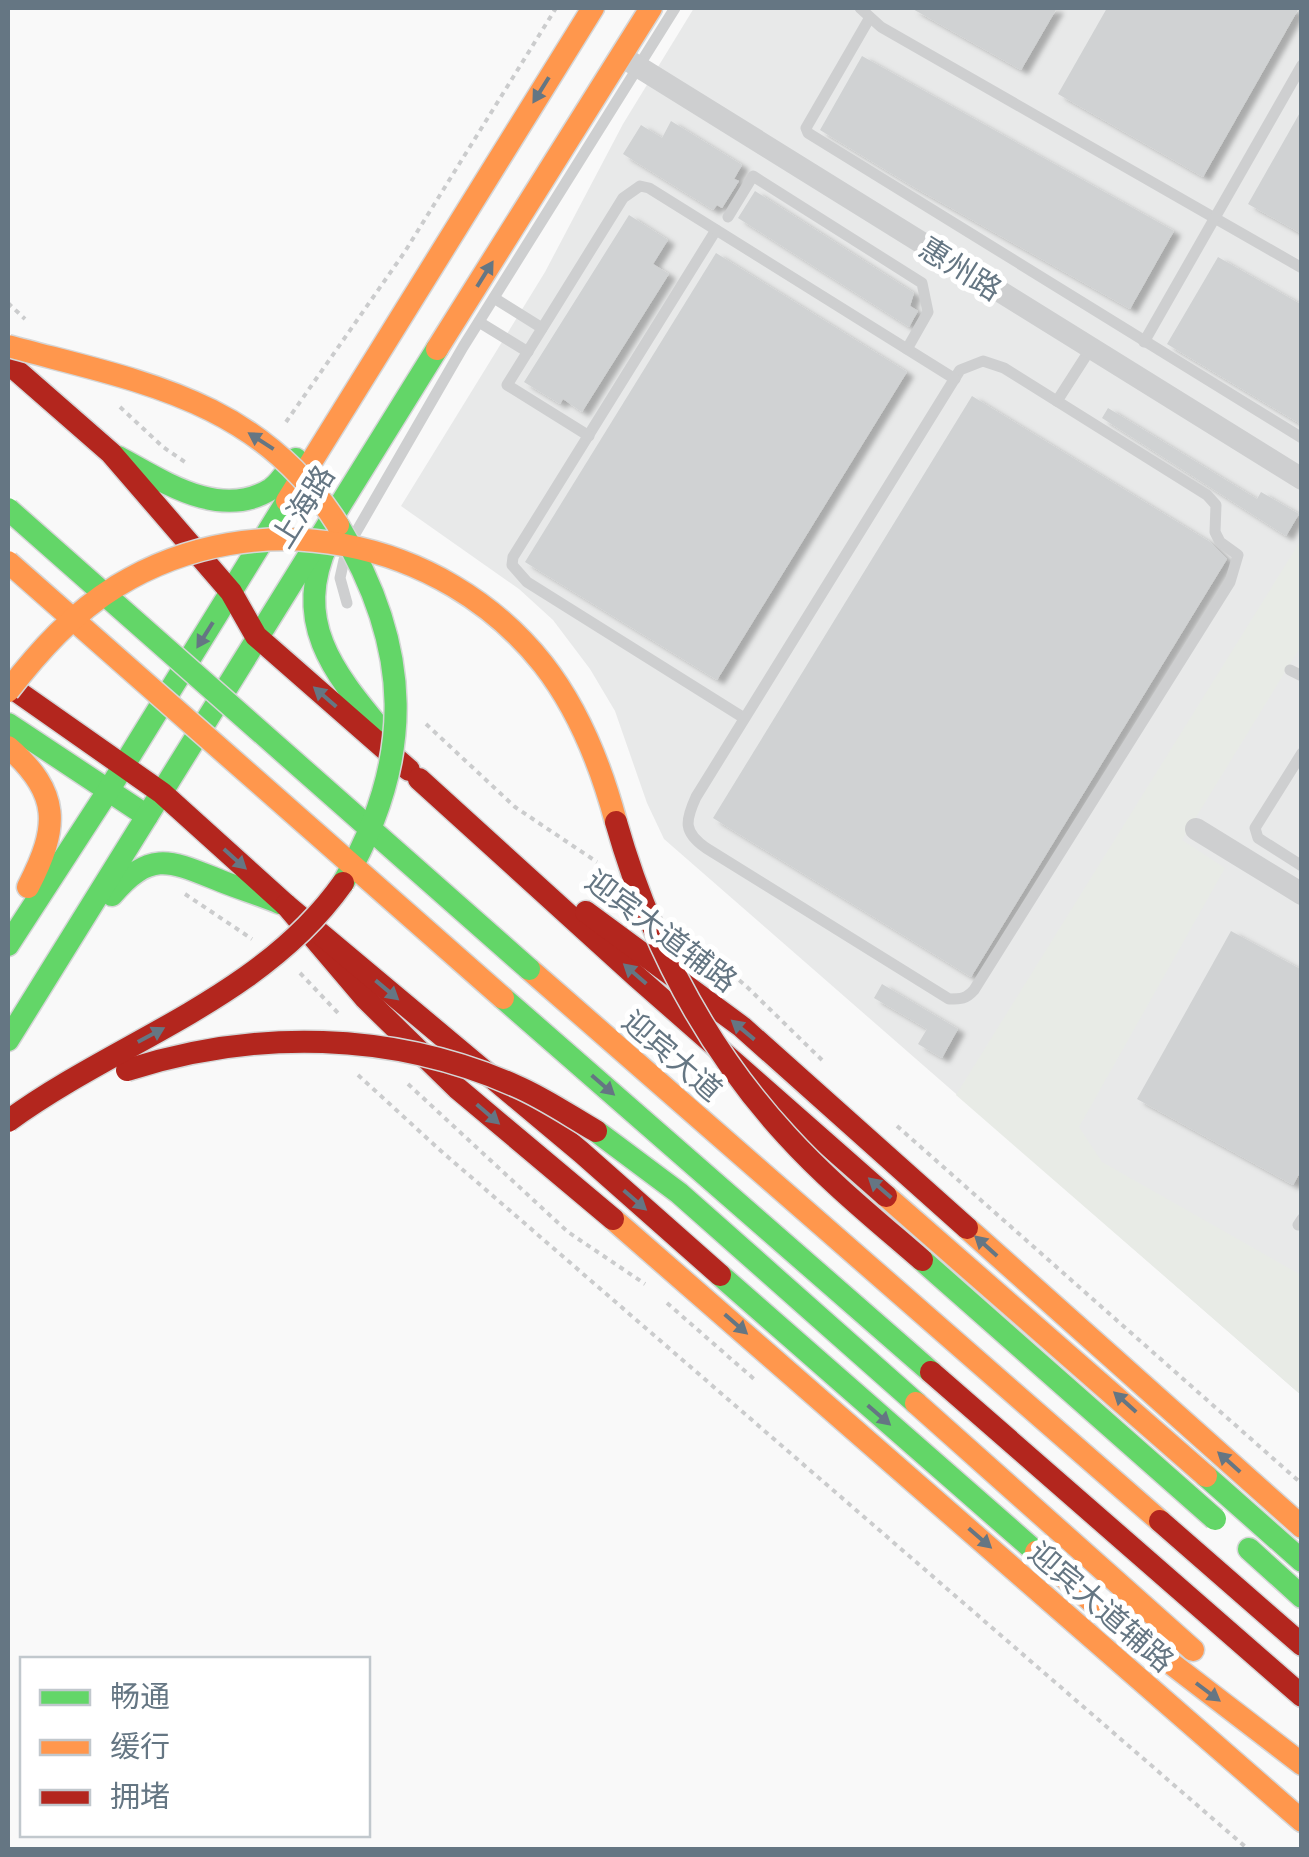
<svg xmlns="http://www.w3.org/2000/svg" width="1309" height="1857" font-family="'IBM Plex Sans','Noto Sans SC',sans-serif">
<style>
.built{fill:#e8e9e9}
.green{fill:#e8ebe6}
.building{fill:#d0d2d3;filter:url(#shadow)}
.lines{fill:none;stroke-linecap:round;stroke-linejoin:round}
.fast-casing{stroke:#d5d6d7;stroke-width:25}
.slow-casing{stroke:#d5d6d7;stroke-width:25}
.jam-casing{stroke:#d5d6d7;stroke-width:25}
.path{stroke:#cbcccd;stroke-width:4;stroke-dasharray:5 5;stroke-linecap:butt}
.lane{stroke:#cecfd0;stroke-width:11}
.street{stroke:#cecfd0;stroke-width:22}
.fast{stroke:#63d668;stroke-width:22}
.slow{stroke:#ff974d;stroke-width:22}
.jam{stroke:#b3261e;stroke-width:22}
.fast-bridge-casing{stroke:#d5d6d6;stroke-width:25;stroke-linecap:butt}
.slow-bridge-casing{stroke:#d5d6d6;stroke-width:25;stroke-linecap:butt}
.jam-bridge-casing{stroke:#d5d6d6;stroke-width:25;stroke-linecap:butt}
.fast-bridge{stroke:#63d668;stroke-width:22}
.slow-bridge{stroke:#ff974d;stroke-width:22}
.jam-bridge{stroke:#b3261e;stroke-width:22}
.oneway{fill:#657683}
.labels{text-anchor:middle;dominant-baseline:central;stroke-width:10;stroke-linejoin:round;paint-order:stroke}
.street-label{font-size:30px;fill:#657683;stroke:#fff}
</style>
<defs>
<filter id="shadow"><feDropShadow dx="7" dy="4.5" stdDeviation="2.5" flood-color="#0004"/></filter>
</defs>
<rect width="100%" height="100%" fill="#f9f9f9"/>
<path class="built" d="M694,8h607v1387l-637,-556 -17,-36 -32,-92 -25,-42 -37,-49 -34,-31 -118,-83 144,-234 78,-148z"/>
<path class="green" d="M1301,540v106l-119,194 43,28 -146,259 23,35 199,113v120l-345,-300z"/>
<g class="building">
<path d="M911,8h146l-36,62z"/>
<path d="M1107,8h192l-96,169 -145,-83z"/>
<path d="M862,56l312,175 -44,78 -218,-123 -92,-56z"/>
<path d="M1302,109v125l-54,-30z"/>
<path d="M671,121l71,44 -8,14 5,2 -17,27 -5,-3 -4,5 -90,-56 18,-29 21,13z"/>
<path d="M755,191l159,102 -4,13 8,5 -9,16 -171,-109z"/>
<path d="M629,215l39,25 -15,24 16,10 -87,138 -19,-13 -3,5 -36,-22z"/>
<path d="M716,253l191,119 -190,308 -192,-118z"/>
<path d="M1218,257l84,48v120l-135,-81z"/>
<path d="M972,396l238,146 17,17 -256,418 -258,-159z"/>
<path d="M1108,408l149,91 4,-7 38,22 -13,22 -184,-118z"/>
<path d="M1231,931l71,39v199l-9,16 -156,-86z"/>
<path d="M882,984l76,45 -16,29 -24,-14 9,-15 -53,-31z"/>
</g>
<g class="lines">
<g class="fast-casing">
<g id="fast">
<path d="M118,457c45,24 102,64 153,32 10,-7 17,-20 25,-30"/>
<path d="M328,542c-38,83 9,134 59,195"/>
<path d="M8,724l139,92"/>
<path d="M112,895c39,-46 59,-34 109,-14 20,8 40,14 59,22"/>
<path d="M8,945l100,-154 179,-290"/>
<path d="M503,998l428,374"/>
<path d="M8,1040l429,-691"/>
<path d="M596,1131l83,62 237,210"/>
<path d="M720,1275l316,277"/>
<path d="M1206,1476l96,85"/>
<path d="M1249,1549l53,48"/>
</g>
</g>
<g class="slow-casing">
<g id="slow">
<path d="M437,349l214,-341"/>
<path d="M287,501l306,-493"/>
<path d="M8,747c53,46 51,80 20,140"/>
<path d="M529,969l631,552"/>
<path d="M886,1196l320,280"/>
<path d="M613,1219l689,602"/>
<path d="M967,1228l335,299"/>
<path d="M916,1403l277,247"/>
<path d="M1036,1552l63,56 203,156"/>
</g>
</g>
<g class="jam-casing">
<g id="jam">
<path d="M8,363l103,90 120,139 25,44 153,134"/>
<path d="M8,685l154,108 124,112 79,93 92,90 156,131"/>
<path d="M419,779l218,198 249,219"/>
<path d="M286,905l295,247 139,123"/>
<path d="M586,912l156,115 225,201"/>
<path d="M931,1372l371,324"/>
<path d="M1160,1521l142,124"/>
</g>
</g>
<g class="path">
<path d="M8,303l17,16"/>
<path d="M120,407l43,40 22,15"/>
<path d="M286,422l118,-169 152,-245"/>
<path d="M426,724l89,83 82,55"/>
<path d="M185,894l67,45"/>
<path d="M693,942l52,43 77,75"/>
<path d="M300,973l38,40"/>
<path d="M358,1075l83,76 808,699"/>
<path d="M408,1084l160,148 77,52"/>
<path d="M897,1126l405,358"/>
<path d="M667,1303l87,76"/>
</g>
<g class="lane">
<path d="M860,8l21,19 421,241"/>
<path d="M869,19l-63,109 2,5 494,305"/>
<path d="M728,217l25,-41 169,107 6,29 -21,37"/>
<path d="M716,230l-203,327 -1,8 15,17 217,136"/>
<path d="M494,298l48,30"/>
<path d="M479,322l49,30"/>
<path d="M1144,342l158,-277"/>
<path d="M983,361l21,7 203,127 9,10 -1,27 5,10 18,13 -8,27 -256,408c-8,9 -13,9 -25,9l-243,-151c-23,-16 -21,-27 -10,-51l264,-427z"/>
<path d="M1057,401l34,-53"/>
<path d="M589,436l-82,-51 116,-187 17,-12 9,2 306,191"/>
<path d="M355,534l108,-187 212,-339"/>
<path d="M344,560l-4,18 7,25"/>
<path d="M1290,670l12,6"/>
<path d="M1302,753l-47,75 3,10 44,28"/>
<path d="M1298,1225l4,-6"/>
</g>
<g class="street">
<path d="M621,56l681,423"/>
<path d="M1196,829l106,65"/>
</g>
<use href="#fast" class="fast"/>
<use href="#slow" class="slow"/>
<use href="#jam" class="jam"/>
<g class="fast-bridge-casing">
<g id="fast-bridge">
<path d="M8,509l521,460"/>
<path d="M338,525c75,123 77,234 5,358"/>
<path d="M922,1260l293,259"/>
</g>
</g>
<g class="slow-bridge-casing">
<g id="slow-bridge">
<path d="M8,346c133,36 250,53 330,179"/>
<path d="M8,562l495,436"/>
<path d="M8,691c31,-40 65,-78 109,-105 140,-86 325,-49 426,78 36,46 58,102 73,158"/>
</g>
</g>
<g class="jam-bridge-casing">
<g id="jam-bridge">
<path d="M616,822c33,116 89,225 171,314 41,45 89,84 135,124"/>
<path d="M127,1070c128,-41 265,-39 389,16 28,12 54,30 80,45"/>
<path d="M8,1121c111,-81 253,-122 335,-238"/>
</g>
</g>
<use href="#fast-bridge" class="fast-bridge"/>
<use href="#slow-bridge" class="slow-bridge"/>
<use href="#jam-bridge" class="jam-bridge"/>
</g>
<defs><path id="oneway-solid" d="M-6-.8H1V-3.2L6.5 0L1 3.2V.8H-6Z" transform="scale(2.5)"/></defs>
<g class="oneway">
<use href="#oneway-solid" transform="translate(541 90) rotate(122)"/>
<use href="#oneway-solid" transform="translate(485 274) rotate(-58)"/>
<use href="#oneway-solid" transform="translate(261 441) rotate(-147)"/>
<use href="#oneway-solid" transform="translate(205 635) rotate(122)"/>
<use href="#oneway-solid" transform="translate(325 697) rotate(-139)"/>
<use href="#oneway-solid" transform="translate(235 859) rotate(42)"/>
<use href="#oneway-solid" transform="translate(635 974) rotate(-139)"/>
<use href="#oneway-solid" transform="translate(387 990) rotate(40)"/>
<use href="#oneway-solid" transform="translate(743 1030) rotate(-140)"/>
<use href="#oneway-solid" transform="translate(151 1035) rotate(-28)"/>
<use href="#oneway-solid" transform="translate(603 1085) rotate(41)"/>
<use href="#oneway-solid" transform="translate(488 1114) rotate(41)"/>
<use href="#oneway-solid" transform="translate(880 1188) rotate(-139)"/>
<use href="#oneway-solid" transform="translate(635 1200) rotate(41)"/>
<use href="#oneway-solid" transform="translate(986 1246) rotate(-138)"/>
<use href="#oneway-solid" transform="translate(736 1324) rotate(41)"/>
<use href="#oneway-solid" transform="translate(1125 1402) rotate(-138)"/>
<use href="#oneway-solid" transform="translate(879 1415) rotate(41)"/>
<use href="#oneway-solid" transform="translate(1229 1462) rotate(-138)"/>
<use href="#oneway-solid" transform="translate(980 1538) rotate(41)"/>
<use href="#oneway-solid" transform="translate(1208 1692) rotate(37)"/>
</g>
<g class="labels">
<g class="street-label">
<text transform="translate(961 268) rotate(32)">惠州路</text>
<text transform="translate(302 506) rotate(-58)">上海路</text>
<text transform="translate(662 930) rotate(37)">迎宾大道辅路</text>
<text transform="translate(673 1055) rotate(41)">迎宾大道</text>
<text transform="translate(1102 1606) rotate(41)">迎宾大道辅路</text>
</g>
</g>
<rect width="1309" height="1857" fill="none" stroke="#657683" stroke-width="20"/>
<rect x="20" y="1657" width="350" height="180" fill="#ffffff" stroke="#c1c8cd" stroke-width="2.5"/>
<rect x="40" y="1690" width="50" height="15" fill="#63d668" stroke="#c1c8cd" stroke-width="2.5"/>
<text x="110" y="1707" font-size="30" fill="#657683">畅通</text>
<rect x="40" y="1740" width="50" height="15" fill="#ff974d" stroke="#c1c8cd" stroke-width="2.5"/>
<text x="110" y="1757" font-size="30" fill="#657683">缓行</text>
<rect x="40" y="1790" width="50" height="15" fill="#b3261e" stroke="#c1c8cd" stroke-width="2.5"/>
<text x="110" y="1807" font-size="30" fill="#657683">拥堵</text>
</svg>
